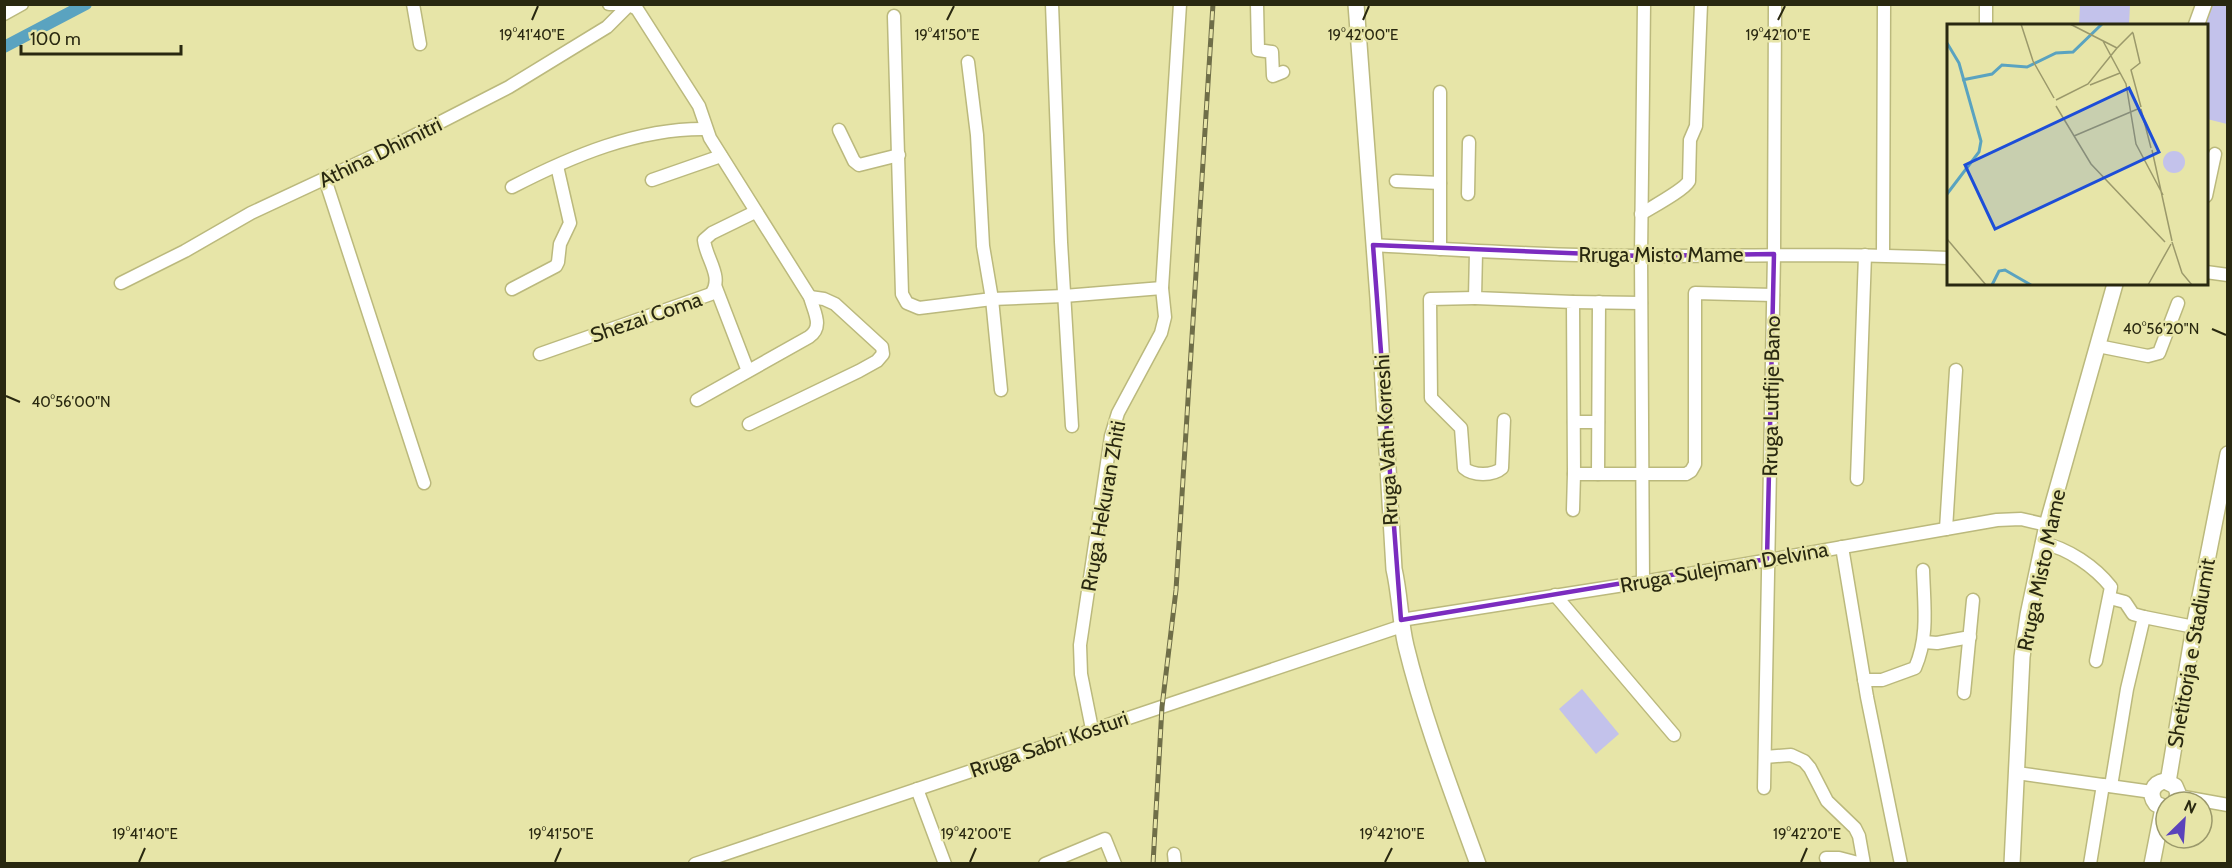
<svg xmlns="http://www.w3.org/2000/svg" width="2232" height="868" font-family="Cabin,sans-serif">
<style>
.green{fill:#c3c2eb}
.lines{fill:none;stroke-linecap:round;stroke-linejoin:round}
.canal{stroke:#5aa3c0;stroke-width:12}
.minor-casing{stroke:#bbb97d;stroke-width:15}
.major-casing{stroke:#bbb97d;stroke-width:18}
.minor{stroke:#fff;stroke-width:12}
.major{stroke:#fff;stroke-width:15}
.rail-casing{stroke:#6f6e48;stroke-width:5}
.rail{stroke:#e7e5a8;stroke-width:3;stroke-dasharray:9;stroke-linecap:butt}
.marked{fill:none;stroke:#7b2cbf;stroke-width:4.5;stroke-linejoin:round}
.ticks{fill:none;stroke:#292810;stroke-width:2}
.labels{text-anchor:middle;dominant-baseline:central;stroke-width:5;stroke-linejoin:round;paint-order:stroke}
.street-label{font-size:21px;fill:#292810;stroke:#e7e5a8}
.inset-river{fill:none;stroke:#5aa3c0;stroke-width:3}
.inset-road{fill:none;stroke:#9b996b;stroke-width:1.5}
.view{fill:#1d4ed8;fill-opacity:0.15;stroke:#1d4ed8;stroke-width:3}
.inset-edge{fill:none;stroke:#292810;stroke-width:3}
.ticks-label{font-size:15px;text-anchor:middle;fill:#292810;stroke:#e7e5a8;stroke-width:5;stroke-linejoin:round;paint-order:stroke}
</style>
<rect width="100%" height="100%" fill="#e7e5a8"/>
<g class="green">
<path d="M2080,5h50l-1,20h-50z"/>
<path d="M2209,5h18v119l-20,-5 -1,-93h-5z"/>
<path d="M1582,689l37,45 -23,20 -37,-45z"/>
</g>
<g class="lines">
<path class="canal" d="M4,47l82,-43"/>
<g class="minor-casing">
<g id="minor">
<path d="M413,4l7,40"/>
<path d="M609,4h21"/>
<path d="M1052,4l9,238 11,184"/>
<path d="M1257,4l1,46 14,2 1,24 10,-4"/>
<path d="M1986,4v22"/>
<path d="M4,14l18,-10"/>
<path d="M894,16l8,278 5,9 12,5 73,-9 72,-3 98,-8"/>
<path d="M968,62l9,73 6,111 9,53 9,91"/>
<path d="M839,130l15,31 5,4 40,-10"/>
<path d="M325,179l99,304"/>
<path d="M652,180l69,-24"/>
<path d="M1396,181l44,2"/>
<path d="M512,187c60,-31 126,-59 194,-58"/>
<path d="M1468,194l1,-52"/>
<path d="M2206,196l9,-42"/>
<path d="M1641,214c11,-7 43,-24 48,-33l1,-41 6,-14 5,-122"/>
<path d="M1373,245c90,5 180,11 269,11 103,0 204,-3 306,2"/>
<path d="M1440,249v-157"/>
<path d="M1476,252l-1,46 98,4 1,172h112l5,-3 4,-7v-171l78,2"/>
<path d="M1883,255l1,-251"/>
<path d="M2206,272l22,3"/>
<path d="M121,283l64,-32 66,-38 135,-63 123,-63 98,-60 22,-22 8,4 62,97 11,32 100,159c4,15 14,30 -1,40l-112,63"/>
<path d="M716,288l30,78"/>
<path d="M512,289l44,-23 2,-4 2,-18 10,-21 -13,-57"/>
<path d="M1475,298l-45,1 1,99 30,30 3,40c9,8 29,8 38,0l2,-48"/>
<path d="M1573,302l68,1"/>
<path d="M2098,346l50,10 11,-3 19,-50"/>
<path d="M540,354l171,-60c13,-17 -5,-35 -7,-54l8,-7 43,-21"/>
<path d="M1574,422h24"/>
<path d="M749,424l110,-53 18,-10 6,-7 -1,-7 -47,-43 -11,-5 -14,-2"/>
<path d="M1598,474l1,-172"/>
<path d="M1857,479l8,-224"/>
<path d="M1573,510l1,-36"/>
<path d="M1946,529l10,-159"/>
<path d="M2042,543c26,5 53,24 69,44l-15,74"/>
<path d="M1842,547l25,150 34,167"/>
<path d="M1643,582l-2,-326 3,-252"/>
<path d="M1555,595l119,140"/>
<path d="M2110,598l15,4 8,12 11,3 -17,72 -16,97"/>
<path d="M2144,617l50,10"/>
<path d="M1401,620l242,-38 354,-62 24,-1 26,6"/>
<path d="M1924,642l13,1 33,-6"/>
<path d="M1864,680h18l33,-12c14,-32 9,-63 8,-98"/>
<path d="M1964,693l9,-93"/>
<path d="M1092,729l-11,-55 -1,-29 31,-209 7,-23 43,-80 4,-16 -3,-29 18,-284"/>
<path d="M1765,757l26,-2 13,6 6,7 17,33 28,27 4,8 5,28"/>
<path d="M2017,773l135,19"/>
<path d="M1764,788l10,-534 1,-250"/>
<path d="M917,789l28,75"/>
<path d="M2178,796l50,9"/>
<path d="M1174,854l1,10"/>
<path d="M1826,858h13l23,6"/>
<path d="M695,864l707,-238"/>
<path d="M1045,864l60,-25 10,25"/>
<path d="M2090,864l13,-79"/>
</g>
</g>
<g class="major-casing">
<g id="major">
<path d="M1356,4l22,294 16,271c6,26 6,52 12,77 18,74 46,146 72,218"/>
<path d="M2196,26l8,-22"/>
<path d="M2168,782l26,-155 34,-173"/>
<path d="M2166,808l-10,-4c-8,-10 -3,-21 9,-23l10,5 3,7 -2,9"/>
<path d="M2012,864l10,-207 6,-42 19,-90 68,-241"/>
<path d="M2152,864l11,-56"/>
</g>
</g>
<use href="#minor" class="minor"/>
<use href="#major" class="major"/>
<g class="rail-casing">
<path id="rail" d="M1153,864l9,-157 14,-117 37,-586"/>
</g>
<use href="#rail" class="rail"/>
</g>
<path class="marked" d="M1373,245l268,11 133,-2 -7,305 -366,61z"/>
<path class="ticks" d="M532,20l6,-14M947,20l7,-14M1363,20l6,-14M1778,20l7,-14M2212,329l14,6M6,396l14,6M139,862l6,-14M555,862l6,-14M970,862l6,-14M1385,862l7,-14M1801,862l6,-14"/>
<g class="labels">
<g class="street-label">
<text transform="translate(380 152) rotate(-26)">Athina Dhimitri</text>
<text x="1661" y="254">Rruga Misto Mame</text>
<text transform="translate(646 317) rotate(-19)">Shezai Coma</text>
<text transform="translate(1771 396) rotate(-89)">Rruga Lutfije Bano</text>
<text transform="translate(1386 440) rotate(-93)">Rruga Vath Korreshi</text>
<text transform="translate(1103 506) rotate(-80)">Rruga Hekuran Zhiti</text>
<text transform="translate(1724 567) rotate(-10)">Rruga Sulejman Delvina</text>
<text transform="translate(2041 570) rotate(-78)">Rruga Misto Mame</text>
<text transform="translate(2191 653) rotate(-80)">Shetitorja e Stadiumit</text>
<text transform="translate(1049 744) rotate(-19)">Rruga Sabri Kosturi</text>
</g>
</g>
<g transform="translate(1947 24)">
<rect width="261" height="261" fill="#e7e5a8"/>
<path d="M216 138a11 11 0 1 1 22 0a11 11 0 1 1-22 0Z" fill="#c3c2eb"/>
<path class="inset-river" d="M0,19l12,20 22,78 -2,11 -32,42M15,56l30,-6 10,-9 25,2 29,-14 17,-1 29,-28M45,261l7,-14 6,-1 26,15"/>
<path class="inset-road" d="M74,0l12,37 21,37M123,0l47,24 16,-16M186,9l7,30 -9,7 10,37M156,17l23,43 10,60 27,51M143,61l30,-12M109,76l32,-16 29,-36M109,82l35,58 74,78M194,85l10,39M127,112l66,-28M205,126l20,91M0,215l39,46M225,218l10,31 10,12M201,261l23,-41"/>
<path class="view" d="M182,64l30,64 -164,77 -30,-64z"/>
<rect width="261" height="261" class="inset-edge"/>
</g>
<g class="ticks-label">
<text x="532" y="40">19°41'40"E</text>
<text x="947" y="40">19°41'50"E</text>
<text x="1363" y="40">19°42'00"E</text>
<text x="1778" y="40">19°42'10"E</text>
<text x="2161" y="334">40°56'20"N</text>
<text x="71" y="407">40°56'00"N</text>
<text x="145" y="839">19°41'40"E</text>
<text x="561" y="839">19°41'50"E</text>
<text x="976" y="839">19°42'00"E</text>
<text x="1392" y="839">19°42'10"E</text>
<text x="1807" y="839">19°42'20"E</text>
</g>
<rect width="2232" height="868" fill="none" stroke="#292810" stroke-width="12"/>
<g transform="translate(2184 820) rotate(25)"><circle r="28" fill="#e7e5a8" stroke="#9b996b" stroke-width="1.5"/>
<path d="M0-4.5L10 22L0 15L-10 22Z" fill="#5b43bb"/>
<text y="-9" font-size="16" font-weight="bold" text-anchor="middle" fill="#292810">N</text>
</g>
<path d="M21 45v9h160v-9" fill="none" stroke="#292810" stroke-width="3"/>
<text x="30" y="45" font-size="18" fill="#292810" stroke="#e7e5a8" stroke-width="4.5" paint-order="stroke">100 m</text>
</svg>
